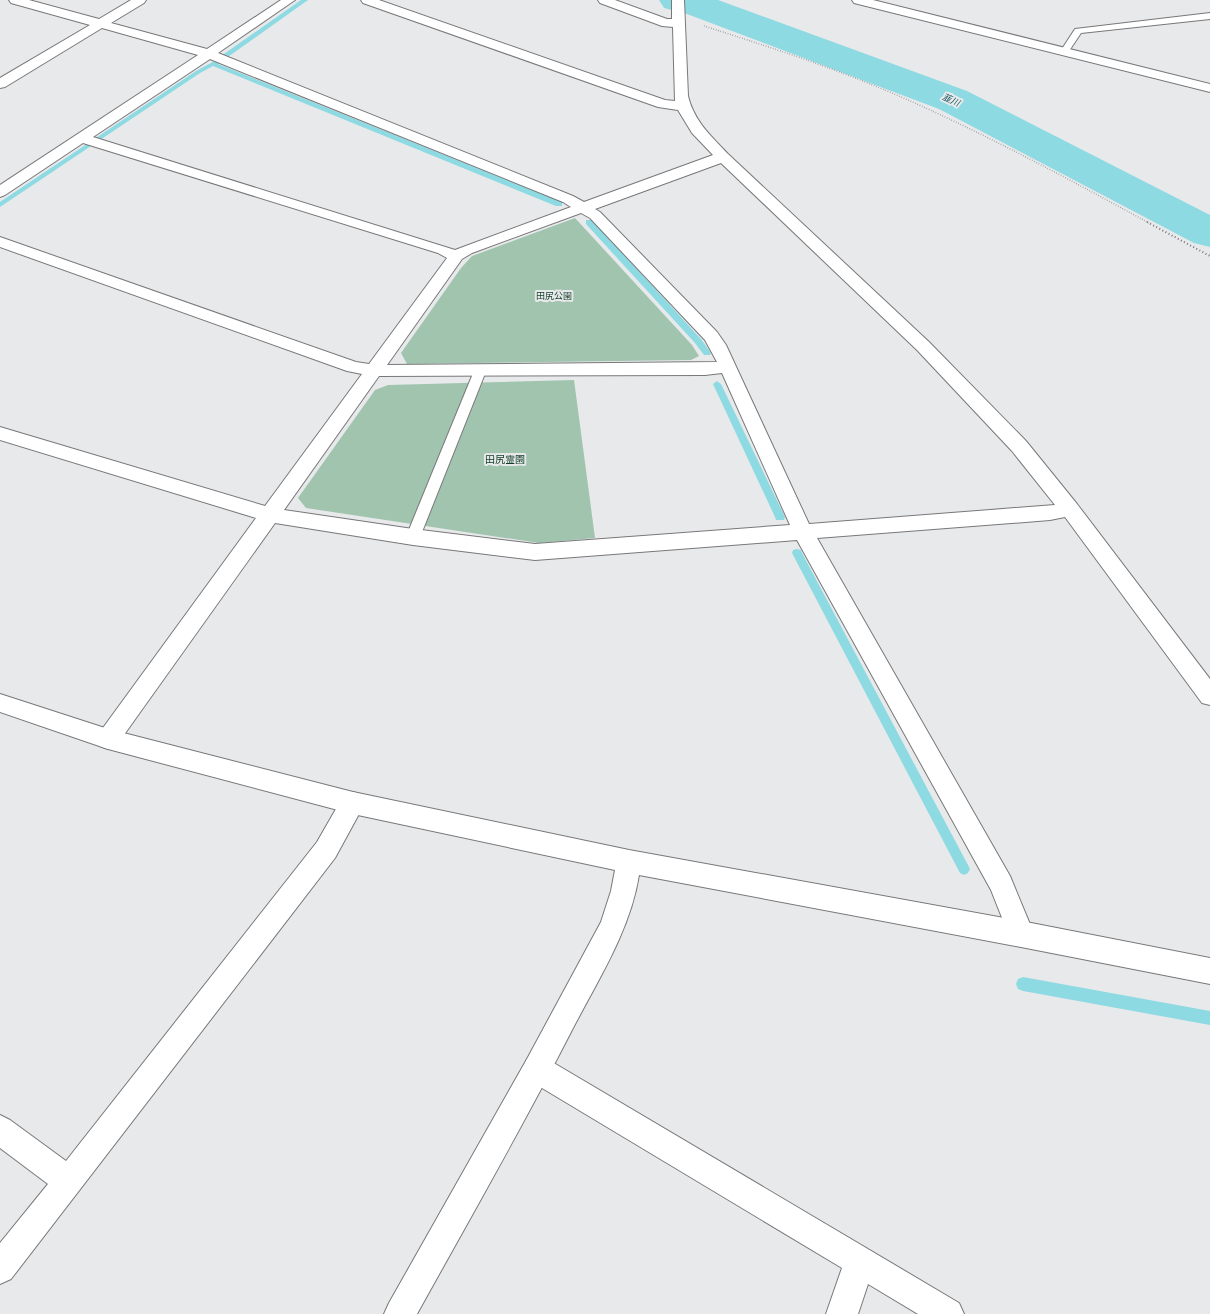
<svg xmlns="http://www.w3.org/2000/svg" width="1210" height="1314" font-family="Raleway,'Noto Sans JP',sans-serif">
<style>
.green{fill:#a0c4ae}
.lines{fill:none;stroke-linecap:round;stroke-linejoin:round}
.stream{fill:#8edae2;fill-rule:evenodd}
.river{fill:#8edae2;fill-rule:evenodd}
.lane-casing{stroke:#78787a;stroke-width:2}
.street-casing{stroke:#78787a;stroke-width:2}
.secondary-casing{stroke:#78787a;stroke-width:2}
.path-far1{stroke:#777779;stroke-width:1.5;stroke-dasharray:0.5 2;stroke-linecap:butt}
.path{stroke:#777779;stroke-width:2;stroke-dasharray:1 2.5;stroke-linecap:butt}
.lane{fill:#fff;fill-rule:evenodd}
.street{fill:#fff;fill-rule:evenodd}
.secondary{fill:#fff;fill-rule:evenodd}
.labels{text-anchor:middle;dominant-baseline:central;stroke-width:4;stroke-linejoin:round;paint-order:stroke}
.far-water-label{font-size:9px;font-style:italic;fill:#16575d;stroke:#e8e9eb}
.far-park-label{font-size:9px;fill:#14402a;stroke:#e8e9eb}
.park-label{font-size:10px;fill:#14402a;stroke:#e8e9eb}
</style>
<rect width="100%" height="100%" fill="#e8e9eb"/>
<g class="green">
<path d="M575,218l117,127 7,11 -8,4 -284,4 -6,-11 60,-85 11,-12z"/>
<path d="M574,380l21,158 -56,5 -233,-35 -8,-10 77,-108 13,-5z"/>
</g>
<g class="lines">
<g class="stream">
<path d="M301,0h7l-90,64 344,138v4h-6l-343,-140 -13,7 -200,134v-5l196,-131 15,-8z"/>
<path d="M586,220h6l109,119 10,14 -1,2h-6l-9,-12 -109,-119z"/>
<path d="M717,381l4,3 64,133 -1,3h-8l-1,-3 -62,-133z"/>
<path d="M797,549l4,1 1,3 166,312 2,4 -2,4 -4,2 -4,-2 -168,-320 1,-3z"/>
<path d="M1023,977l187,34v14l-187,-34 -5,-2 -2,-5 2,-5z"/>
</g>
<path class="river" d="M659,0h59l249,91 243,124v32l-16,-4 -255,-134 -252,-95 -23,-6z"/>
<g class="lane-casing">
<g id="lane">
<path d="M1210,13v6l-129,14 -14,21h-6l-1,-2 15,-23z"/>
<path d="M480,367l4,1 2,3 -66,166 -2,4 -5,1 -5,-1 -2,-4 68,-166 2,-3z"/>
</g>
</g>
<g class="street-casing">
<g id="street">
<path d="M9,0h20l70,19 32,-19h15l-2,3 -33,20 96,26 74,-49h14l-77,53 355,143 11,6 129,-47 -21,-22 -14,-23 -20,-3 -295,-104 -2,-3h18l286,100 10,1 -2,-74 -11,-1 -62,-23 -2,-3h17l52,19h5v-19h12l4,96c6,25 23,40 40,58l201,188 97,99 51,63 133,175v26l-8,-2 -137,-186 -15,3 -233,18 193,338 24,58 -4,9 -9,4 -9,-4 -21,-53 -194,-350 -262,20 -122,-15 -138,-22 -159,223 -8,3 -8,-3 -4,-7 4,-7 156,-214 -256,-78v-13l265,79 97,-132 -15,-3 -347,-124v-10l356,125 13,2 78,-106 -9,-5 -355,-110 -78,52 -5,2v-12l198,-130 -96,-27 -97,59 -5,1v-10l90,-53 -79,-22zM210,59l353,143 8,5 -116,43 -362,-113zM721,163l196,187 95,101 43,54 -246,19 -83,-179 -9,-13 -117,-120 -5,-3zM581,213l9,5 115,122 12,22 -330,3 75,-106 10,-6zM722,373l68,152 -255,19 -122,-15 -129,-19 95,-134 326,-1z"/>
<path d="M852,0h21l337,84v8l-356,-89z"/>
<path d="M353,792l9,3 3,8 -30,55 -324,421 -11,5v-41l48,-59 -48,-36v-33l10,5 56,41 251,-319 27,-47z"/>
<path d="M537,1055l10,4 412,244 5,11h-46l-50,-30 -10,30h-32l16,-46 -315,-189 -4,-10 4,-10z"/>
</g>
</g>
<g class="secondary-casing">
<path id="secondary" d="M0,694l108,35 245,63 276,58 392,71 189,37v26l-189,-37 -382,-72c-9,56 -41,105 -67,155 -49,96 -103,190 -155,284h-33l5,-11 138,-244 74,-137 10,-31 4,-21 -262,-56 -245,-65 -108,-37z"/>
</g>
<path class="path-far1" d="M704,26c63,20 127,41 188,67 88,38 173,84 257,130"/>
<path class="path" d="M1147,222l63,34"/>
<use href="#lane" class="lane"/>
<use href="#street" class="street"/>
<use href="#secondary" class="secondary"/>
</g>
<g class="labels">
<g class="far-water-label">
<text transform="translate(951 100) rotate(24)">韮川</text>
</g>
<g class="far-park-label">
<text x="554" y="296">田尻公園</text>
</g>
<g class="park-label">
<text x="505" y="459">田尻霊園</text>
</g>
</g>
</svg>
